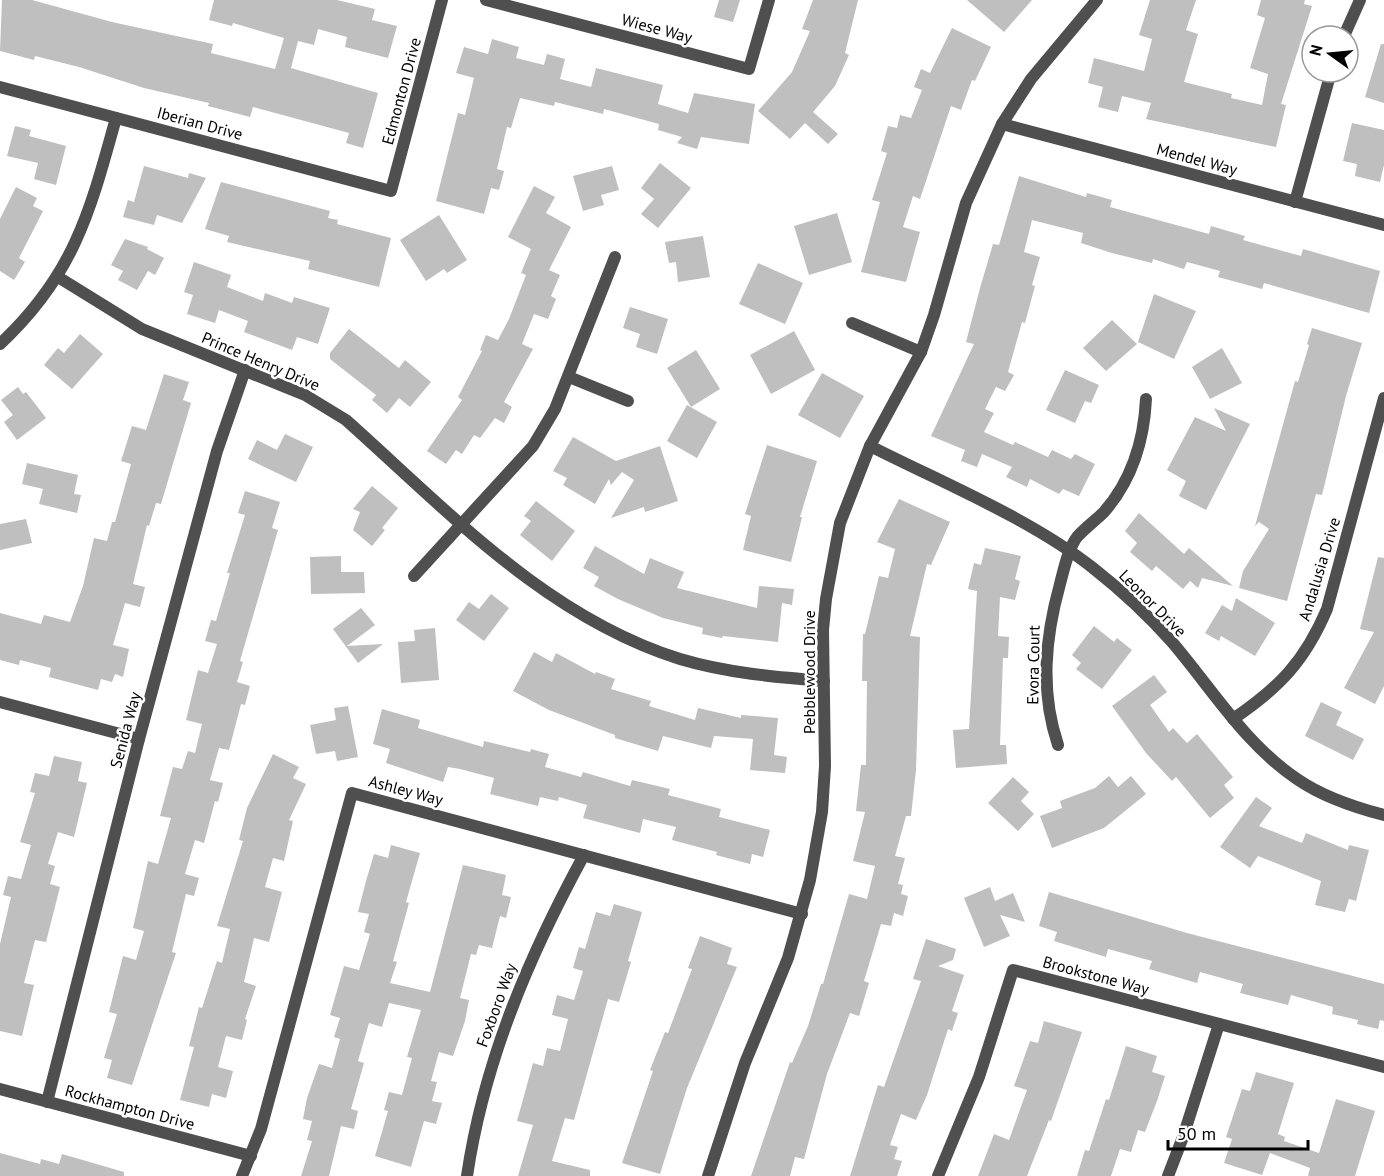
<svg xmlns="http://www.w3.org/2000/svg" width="1384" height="1176" font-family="'PT Sans',sans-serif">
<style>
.building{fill:#bfbfbf}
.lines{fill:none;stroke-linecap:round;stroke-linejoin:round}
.minor{stroke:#4f4f4f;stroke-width:12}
.labels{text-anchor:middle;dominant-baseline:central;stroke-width:5;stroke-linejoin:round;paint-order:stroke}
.street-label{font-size:16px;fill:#000;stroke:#fff}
</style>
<rect width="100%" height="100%" fill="#fff"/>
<g class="building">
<path d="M2,0h30l80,22 101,22 -2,9 64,16 9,-31 -51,-15 -1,3 -23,-6 5,-20h123l38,9 -3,11 25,6 -9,32 -43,-11 2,-10 -29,-8 -4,16 -16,-4 -7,27 87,25 -15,55 -17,-5 3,-10 -96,-26 -3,10 -42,-11 1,-3 -65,-15 -65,-21 -44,-11 -1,4 -34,-9z"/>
<path d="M719,0h21l-7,22 -19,-5z"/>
<path d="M813,0h45l-13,53 4,2 -14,31 -22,26 25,22 -10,10 -23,-21 -15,16 -32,-28 34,-39 18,-41 -8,-2z"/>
<path d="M967,0h65l-28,32z"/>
<path d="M1150,0h46l-10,30 12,4 -14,48 48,12 -1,4 31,7 6,-31 -18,-6 15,-50 -8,-3 4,-15h44l-1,4 8,2 -31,98 5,1 -10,42 -130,-28 5,-16 -29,-7 -4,16 -20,-5 5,-20 -15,-4 6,-25 50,13 8,-32 -13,-4z"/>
<path d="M952,28l39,19 -16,34 -3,-1 -11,30 -10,-4 -31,93 -7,-3 -10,31 17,5 -14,50 -45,-10 19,-70 -8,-2 15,-47 -6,-2 7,-25 9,2 3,-13 11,3 11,-28 -8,-3 7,-18 9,4z"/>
<path d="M492,39l27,8 -3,11 28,7 3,-11 18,5 -5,20 31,8 5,-19 67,17 -5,19 30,9 6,-20 61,11 -6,40 -48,-7 -4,12 -20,-6 5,-6 -24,-7 1,-6 -55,-15 -1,5 -48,-12 -1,4 -34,-8 -9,30 -4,-1 -10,42 7,2 -5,19 -8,-2 -7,26 -48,-13 22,-88 7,2 9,-37 -18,-5 8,-26 24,7z"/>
<path d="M1381,44h3v59l-19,-6z"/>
<path d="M1352,123l32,7v35l-4,17 -25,-6 2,-12 -14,-3z"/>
<path d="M15,126l16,4 -2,6 37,10 -10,39 -22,-6 4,-16 -31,-7z"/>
<path d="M660,163l31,25 -33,40 -17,-14 13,-15 -13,-11z"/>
<path d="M144,166l44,12 1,-5 17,5 -24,45 -25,-8 -3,10 -31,-8 5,-17 6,2z"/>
<path d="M612,166l7,24 -18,5 3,10 -21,6 -10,-35z"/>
<path d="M1019,176l67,21 1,-4 25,7 -2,7 99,27 2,-8 34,10 -2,4 58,16 2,-7 77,22 -11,42 -105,-30 -2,6 -44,-12 2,-6 -33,-9 -3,7 -31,-10 -1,4 -40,-10 -31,-10 2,-10 -51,-13 -8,32 16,5 -8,28 3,1 -10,37 -3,-1 -14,50 6,3 -9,16 -9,-4 -11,22 9,4 -10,19 29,13 2,-3 33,15 4,-7 19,9 4,-5 20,10 -16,32 -16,-7 -4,5 -29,-15 -3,8 -21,-10 6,-10 -30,-13 -5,13 -16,-6 4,-11 -34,-14 43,-92 -8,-2 14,-54 13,-44 6,1z"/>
<path d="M221,182l109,29 -2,7 10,2 -1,4 54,14 -12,49 -71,-18 2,-8 -83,-19 2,-6 -24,-7z"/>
<path d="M534,186l21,11 -9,16 25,14 -22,43 11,5 -9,21 5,3 -8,20 -14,-5 -12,30 11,5 -29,53 8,5 -8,16 -9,-5 -15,20 -6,-3 -12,19 -6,-4 -10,14 -19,-13 35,-51 -4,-3 24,-46 -2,-1 6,-15 12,5 11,-21 17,-44 -5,-2 10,-24 -23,-12z"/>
<path d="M16,187l21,11 -4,8 10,5 -24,47 6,4 -11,18 -14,-9v-52z"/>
<path d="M837,213l15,49 -43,13 -15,-49z"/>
<path d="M439,215l28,45 -20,13 -3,-4 -18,12 -26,-41z"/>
<path d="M703,236l7,41 -32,5 -2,-20 -7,1 -4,-21z"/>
<path d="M125,239l23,8 -1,2 17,9 -9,17 -7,-4 -11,19 -19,-10 5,-9 -12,-6z"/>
<path d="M194,262l37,13 -4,12 36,14 2,-8 27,10 2,-6 36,11 -12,36 -21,-7 -5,13 -48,-18 4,-11 -29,-11 -4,13 -28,-9 6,-19 -9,-3z"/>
<path d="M758,263l45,20 -18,41 -46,-20z"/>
<path d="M1154,294l42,17 -22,48 -36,-17z"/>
<path d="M630,307l38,12 -11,35 -21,-7 4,-13 -17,-6z"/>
<path d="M1112,320l25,24 -31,27 -23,-23z"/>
<path d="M1312,328l50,15 -16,53 -24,99 -6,-1 -29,107 -48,-13 4,-17 26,-42 -10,-7 -4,4 40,-145 3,1 11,-37 -2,-1z"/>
<path d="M349,329l50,39 6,-8 26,22 -21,25 -11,-9 -12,15 -15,-13 4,-5 -46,-36v-6z"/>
<path d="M794,331l21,39 -44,24 -21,-39z"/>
<path d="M80,334l23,20 -31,35 -28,-24 14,-17 6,5z"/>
<path d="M1222,348l20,35 -32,16 -18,-32z"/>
<path d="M696,350l24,39 -29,18 -24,-39z"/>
<path d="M1065,370l34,15 -8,18 -6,-2 -10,22 -29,-13z"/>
<path d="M822,373l42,23 -24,42 -42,-23z"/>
<path d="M164,374l25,8 -6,18 8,3 -30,101 -5,-1 -7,23 -2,-1 -14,59 12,3 -5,20 -15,-4 -12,42 16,4 -6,28 -8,-3 -3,8 -11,-3 -3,11 -49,-13 2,-9 -31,-8 -1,5 -19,-5v-47l41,11 3,-9 26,7 13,-36 11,-48 13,3 5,-19h3l16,-58 -10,-3 11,-35 14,4z"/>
<path d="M18,387l5,7 3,-2 20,26 -29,22 -13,-18 9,-7 -12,-15z"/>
<path d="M687,405l30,17 -20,36 -30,-17z"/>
<path d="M1214,408l36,16 -44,86 -27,-14 7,-15 -19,-11 28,-53 31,14z"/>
<path d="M285,434l28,13 -17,35 -48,-23 9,-19 20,10z"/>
<path d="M573,437l43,24 44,-15 18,55 -33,11 -1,-5 -33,11 23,-38 -12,-8 -11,13 -2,-6 -14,25 -32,-19 4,-7 -14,-7z"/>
<path d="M767,445l50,16 -17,56h2l-11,45 -48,-12 8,-34 -6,-2z"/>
<path d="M27,463l51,12 -4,19 7,1 -4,18 -38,-9 4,-15 -21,-5z"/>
<path d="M372,486l26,22 -16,20 3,2 -13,16 -19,-16 7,-18 -7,-3z"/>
<path d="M245,491l35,11 -8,26 6,2 -38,131 3,1 -6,20 13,4 -5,19 -4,-1 -12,46 -10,-2 -9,32 13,3 -5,19 -3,-1 -11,42 -9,-3 -10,34 14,4 -5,18 -8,-2 -14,58 4,1 -44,132 -25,-7 5,-18 -8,-2 13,-44 -8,-2 14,-56 13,4 8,-29 -11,-3 15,-67 10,3 13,-46 -11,-2 13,-49 9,2 6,-18 7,2 7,-29 -16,-4 12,-50 10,3 9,-29 -12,-3 6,-21 5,1 14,-48h-3l18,-58 -7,-2z"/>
<path d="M899,499l51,23 -19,43 -4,-1 -17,72 10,1 -4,133 -5,46h-5l-11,40 10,2 -7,26 5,1 -2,9 7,2 -5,20 -9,-3 -3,13 -10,-2 -17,57 5,2 -10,33 -9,-3 -23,61 -23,85 -9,-2 -5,19h-39l39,-114 2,1 16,-37 13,-42h2l26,-90 18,5 8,-33 -22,-5 12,-49 -9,-1 5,-46h5l1,-84h-5l1,-47h2l14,-58 9,2 7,-29 -18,-7z"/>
<path d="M536,501l39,30 -23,30 -32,-26 11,-14 -7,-5z"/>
<path d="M1139,513l45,41 5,-6 44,38 -31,-8 -4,10 -8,-7 -7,8 -27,-23 -4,5 -22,-19 7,-9 -12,-12z"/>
<path d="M26,519l6,24 -32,7v-26z"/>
<path d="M595,546l49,28 6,-16 34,14 -7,16 80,20 2,-22 35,3 -2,16 -10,-2 -4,39 -55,-6 -1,2 -20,-4 1,-6 -40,-10 -45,-19 -24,-13 5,-9 -16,-9z"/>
<path d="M985,548l36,8 -6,23 5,2 -5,19 -15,-3 -2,39 11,1 -1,21h-5l-3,87h6l1,19 -51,4 -3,-38 16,-1 8,-138 -9,-2 6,-26 7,2z"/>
<path d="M341,556v16h23l1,21 -54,1 -1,-37z"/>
<path d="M1378,557l6,1v128l-9,18 -31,-16 30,-56 -14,-3z"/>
<path d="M491,594l18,14 -25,33 -28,-21 13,-18 10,7z"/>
<path d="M1236,598l39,25 -20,33 -34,-20 -2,5 -14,-8 17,-28 10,6z"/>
<path d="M361,608l14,17 -28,21 36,-2 -25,19 -25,-34z"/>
<path d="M1094,626l20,16 3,-4 15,12 -30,39 -26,-20 5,-6 -9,-8z"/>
<path d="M435,628l4,52 -38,3 -3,-41 17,-1 -1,-11z"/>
<path d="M534,652l18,10 4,-9 39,21 1,-2 19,7 -4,10 40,12 -2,5 46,14 3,-12 43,10v-3l37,3 -4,37 13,2 -2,16 -35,-3 3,-31 -39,-3 -3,12 -48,-12 -5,15 -43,-13v-3l-66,-25 -36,-19z"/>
<path d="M1154,675l13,17 -17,13 19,27 4,-4 14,15 10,-9 36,43 -9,8 10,13 -24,20 -34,-41 -4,4 -26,-28 -34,-47z"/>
<path d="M1321,702l21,10 -6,13 28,14 -11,21 -48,-24z"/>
<path d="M348,706l10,51 -21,4 -2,-10 -19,3 -6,-29 26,-5 -2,-12z"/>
<path d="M382,709l38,11 -2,8 65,19 1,-6 46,11 1,-3 18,5 -4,13 36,10 2,-5 47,14 2,-6 38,9 -2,6 53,14 -2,8 51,13 -7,27 -11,-3 -2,10 -34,-9 1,-3 -45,-12 4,-13 -33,-8 -3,14 -57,-15 4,-13 -28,-8 -1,4 -18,-4 -2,9 -48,-12 4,-16 -34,-9 -12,-2 -5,15 -57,-19 4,-14 -17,-5z"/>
<path d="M273,754l26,13 -6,11 13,6 -17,36 4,1 -9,40 -11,-3 -8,29 17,5 -13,50 -15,-4 -10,44 12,4 -11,33 2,1 -5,20 -16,-4 -8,31 15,4 -7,27 -14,-4 -3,13 -29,-7 14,-53 -5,-1 10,-39 3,1 15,-47 5,2 8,-34 -13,-3 26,-85 -4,-1 8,-32z"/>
<path d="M54,756l28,6 -4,19 9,2 -13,54 -16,-5 -10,32 7,2 -5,18 10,3 -14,55 -11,-2 -11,43 10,2 -12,51 -22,-5v-87l11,-47 -8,-2 5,-19 13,3 10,-34 -11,-3 15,-49 -5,-1 5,-19 14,3z"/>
<path d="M1109,776l9,11 13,-11 15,18 -42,34 -52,20 -12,-32 22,-8 -2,-7 35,-13z"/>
<path d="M1013,777l16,15 -8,9 13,13 -16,17 -30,-28z"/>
<path d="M1256,797l16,11 -13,18 43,17 4,-10 42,17 1,-5 20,5 -13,51 -7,-2 -4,13 -30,-7 6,-24 -63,-25 -8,12 -30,-21z"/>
<path d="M391,845l29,8 -14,49 3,1 -16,58 4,1 -7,21 40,9 33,-127 43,10 -4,20 9,2 -5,21 -6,-2 -8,32 -13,-3 -3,10 -5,-1 -11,44 9,2 -4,21 -12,35 -14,-4 -8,29 6,1 -5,19 10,2 -6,21 -12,-3 -13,46 -36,-11 13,-45 -4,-1 5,-18 13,3 10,-37 -5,-1 14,-47 -32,-7 -7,24 -13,-4 -11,38 6,2 -13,46 7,2 -4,18 -13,-3 -12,50h-28l11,-35 -5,-1 5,-19 -9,-2 4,-21 12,-34 13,4 8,-29 -6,-2 6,-19 -10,-3 14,-49 15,4 11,-36 -6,-2 5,-18 -11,-2 8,-31 8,-27 14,4z"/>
<path d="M990,887l5,14 18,-8 12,29 -25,-7 10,21 -26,11 -20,-49z"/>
<path d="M1049,892l138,41 197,51v37l-4,-1 -2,9 -21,-5 1,-4 -26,-6 1,-7 -42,-12 -3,10 -48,-12 3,-9 -43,-12 -3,11 -48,-14 3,-8 -44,-12 -2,8 -52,-16 3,-9 -18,-6z"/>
<path d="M614,904l28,8 -14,49 3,1 -12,40 -11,-3 -34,121 -9,-2 -13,43 38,9v6h-72l15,-51 -16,-4 16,-58 10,3 4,-18 13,3 8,-32 -16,-4 5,-20 17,5 9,-29 -10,-3 6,-21 6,2 11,-37 14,4z"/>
<path d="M700,936l32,12 -5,16 10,3 -50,121 -27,86 -38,-11 31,-92 -3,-1 15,-38 3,1 24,-64 -4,-1z"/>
<path d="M926,939l30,10 -3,11 -15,6 26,9 -12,36 6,2 -6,18 -4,-2 -21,66 -11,25 -15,-6 -11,31 8,2 -4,12 8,2 -5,15h-47l28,-91 6,2 37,-106 -8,-2z"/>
<path d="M1044,1021l38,11 -31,89 -2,-1 -22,56h-49l16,-42 15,6 18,-50 -13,-4 16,-45 8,2z"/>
<path d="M1126,1046l31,10 -5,16 13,4 -8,25 -12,31 -7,-2 -7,22 -11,-3 -9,27h-34l8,-26 4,1 17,-52 3,1z"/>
<path d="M1256,1072l38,11 -16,51 7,3 -1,4 35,12 17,-54 39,12 -20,65h-47l2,-8 -40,-15 -8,22 -38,-12 8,-24 -6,-2 16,-48 8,2z"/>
<path d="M0,1153l40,11 1,-5 18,5 3,-10 62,18v4h-124z"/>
</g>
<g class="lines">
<g class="minor">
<path d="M486,0l263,69 20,-69"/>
<path d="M1344,36l16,-36"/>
<path d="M0,87l391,104 51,-191"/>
<path d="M1002,124l382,101"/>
<path d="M1295,202l36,-130"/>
<path d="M58,277l84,52 163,66 41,25c102,91 200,197 334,239 47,14 95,18 144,22"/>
<path d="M852,323l69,29"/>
<path d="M0,344c74,-69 90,-132 116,-226"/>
<path d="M569,377l59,24"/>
<path d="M870,446c71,36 161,73 223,122 28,22 55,47 79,74 40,47 73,102 125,137 26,18 56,28 87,36"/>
<path d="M414,576l119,-130 22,-37 60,-152"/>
<path d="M0,702l139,37"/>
<path d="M1233,719c46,-31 72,-58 94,-110l57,-211"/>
<path d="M1058,745c-18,-54 -13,-107 2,-161 4,-15 8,-35 17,-47 8,-9 19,-17 27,-25 28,-32 40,-72 42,-113"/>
<path d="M0,1089l251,67"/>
<path d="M47,1102l92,-363 78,-288 28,-81"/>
<path d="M242,1176l19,-47 91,-336 450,121"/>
<path d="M467,1176c17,-115 62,-220 117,-321"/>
<path d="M708,1176l37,-113 43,-105 22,-78 12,-68 3,-46 -2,-136 3,-31 14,-76 30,-77 51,-94 13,-37 32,-112 36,-79 29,-45 66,-79"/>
<path d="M938,1176l41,-99 34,-107 371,97"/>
<path d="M1168,1176l15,-39 36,-113"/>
</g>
</g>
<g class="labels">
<g class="street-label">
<text transform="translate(657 28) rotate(15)">Wiese Way</text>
<text transform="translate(401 91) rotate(-75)">Edmonton Drive</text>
<text transform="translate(200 123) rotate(15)">Iberian Drive</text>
<text transform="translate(1197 159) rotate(15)">Mendel Way</text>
<text transform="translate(261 361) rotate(23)">Prince Henry Drive</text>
<text transform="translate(1319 569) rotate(-73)">Andalusia Drive</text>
<text transform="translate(1153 603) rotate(45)">Leonor Drive</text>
<text transform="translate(1033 665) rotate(-89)">Evora Court</text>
<text transform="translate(809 672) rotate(-90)">Pebblewood Drive</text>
<text transform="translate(125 730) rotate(-75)">Senida Way</text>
<text transform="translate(406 790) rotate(15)">Ashley Way</text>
<text transform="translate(1096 975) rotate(15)">Brookstone Way</text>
<text transform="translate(496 1005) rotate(-70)">Foxboro Way</text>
<text transform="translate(130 1107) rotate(15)">Rockhampton Drive</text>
</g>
</g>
<g transform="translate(1330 54) rotate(285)"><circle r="28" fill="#ffffff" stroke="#999999" stroke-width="1.5"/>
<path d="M0-4.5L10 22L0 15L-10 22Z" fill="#000000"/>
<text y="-9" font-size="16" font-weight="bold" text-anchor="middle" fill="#000000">N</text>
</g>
<path d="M1168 1140v9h140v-9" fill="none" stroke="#000000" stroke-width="3"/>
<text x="1177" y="1140" font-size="18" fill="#000000" stroke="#ffffff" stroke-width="4.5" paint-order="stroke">50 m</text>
</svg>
